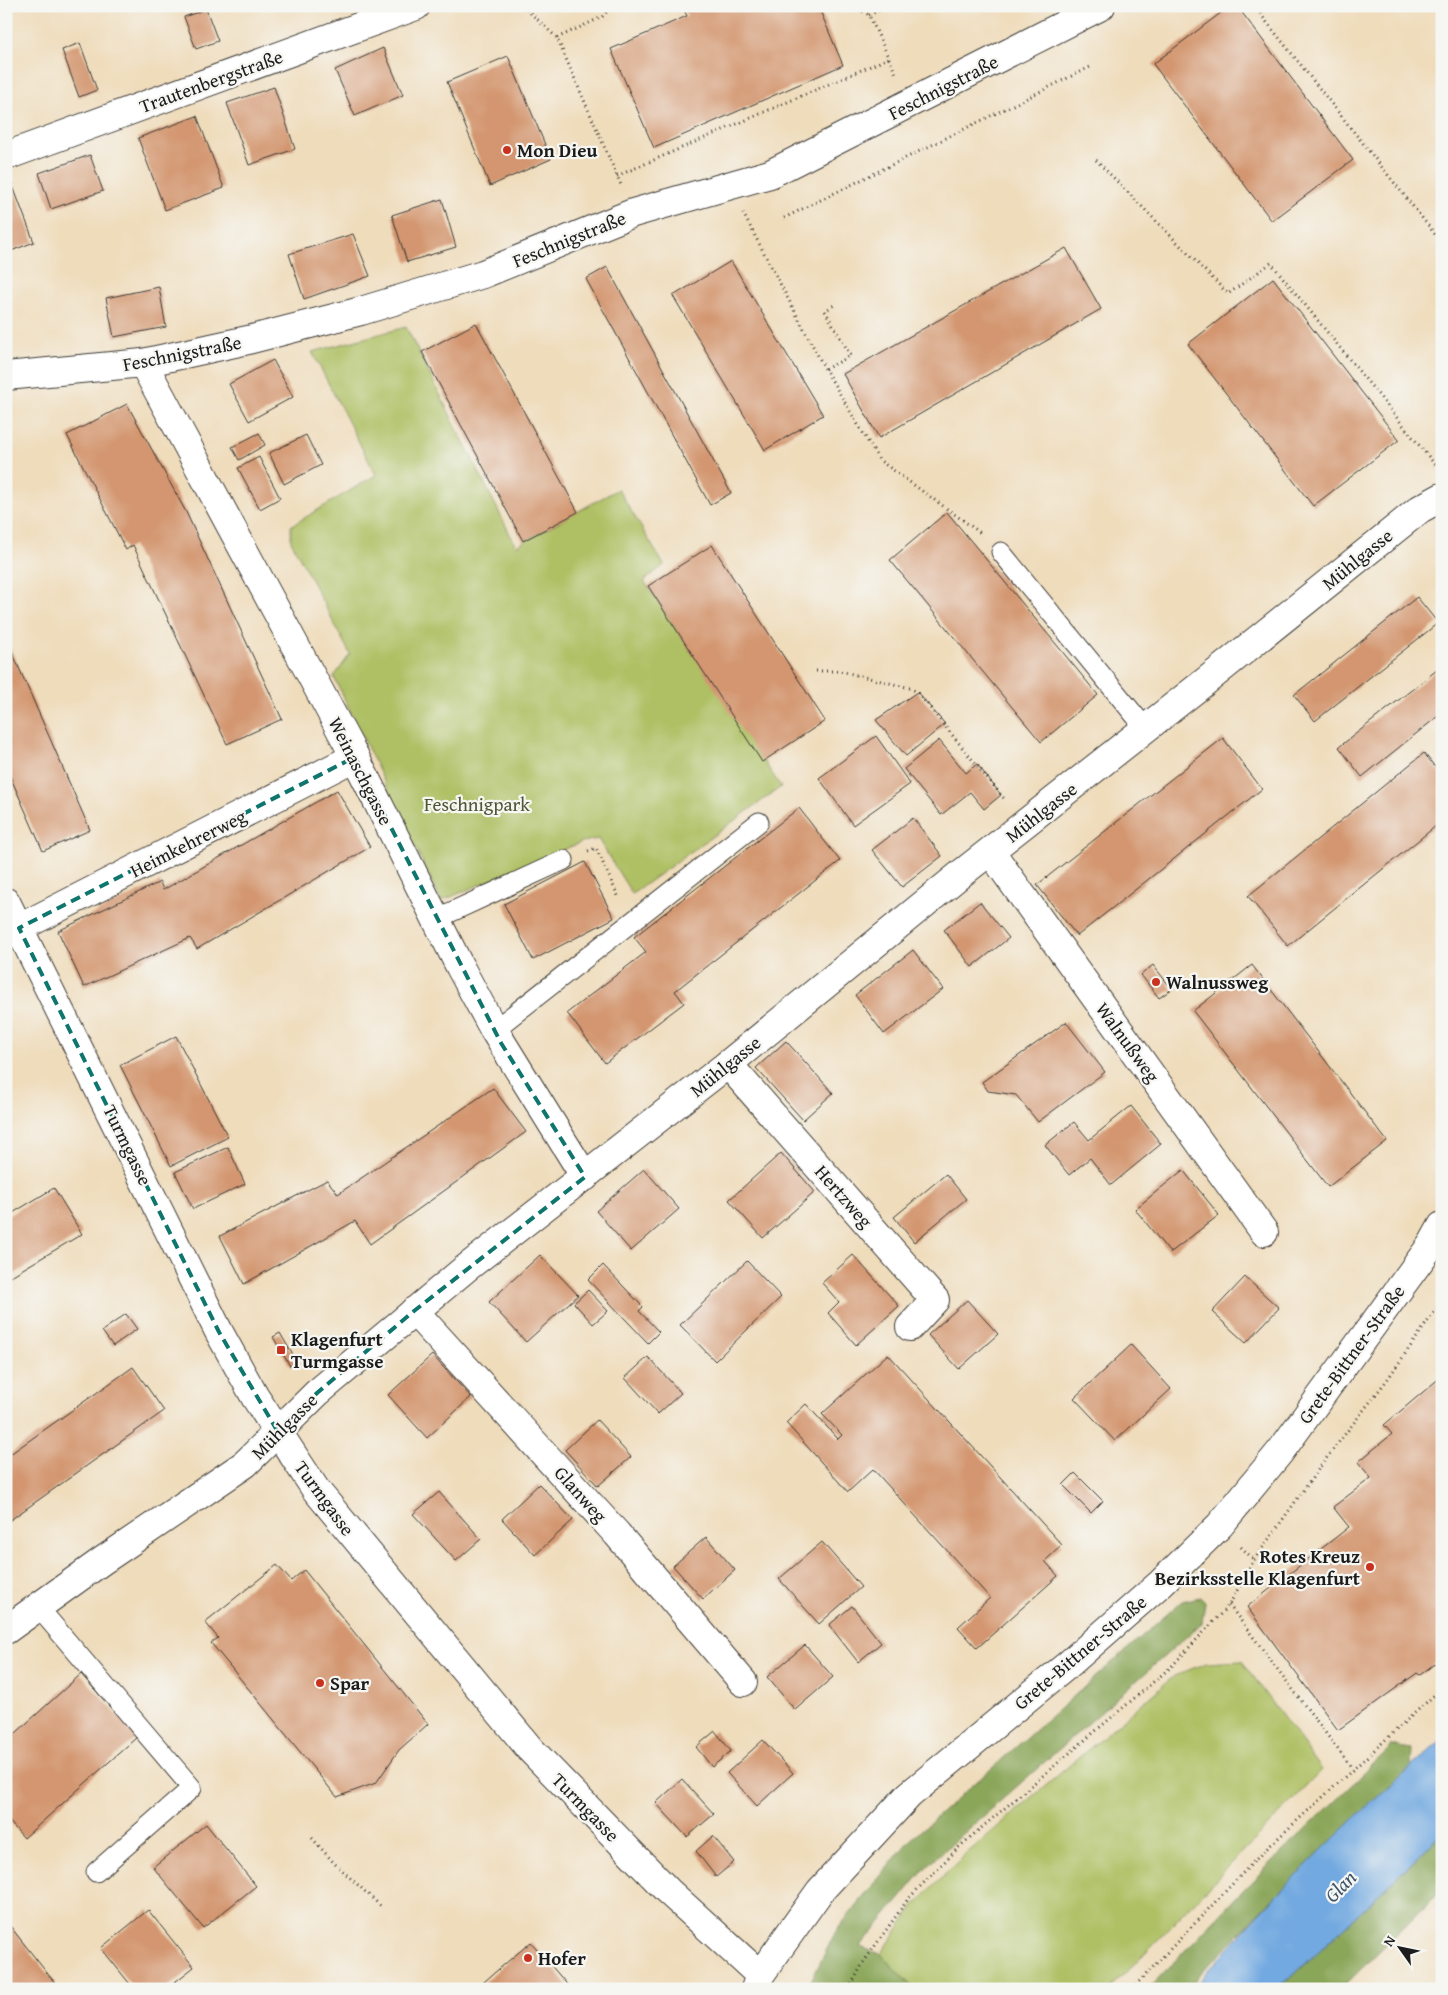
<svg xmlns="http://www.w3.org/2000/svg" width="1448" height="1995" font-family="'Gentium Book Plus',serif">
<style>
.green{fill:#aec063;stroke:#656e40}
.forest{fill:#8aa659;stroke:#53613a}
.water{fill:#72a9e0;stroke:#47627e}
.building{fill:#d39670}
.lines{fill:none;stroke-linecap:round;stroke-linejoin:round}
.lane-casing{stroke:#3c3934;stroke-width:21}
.street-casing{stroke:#3c3934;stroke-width:30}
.path{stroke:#3c3934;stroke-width:3;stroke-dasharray:1 4;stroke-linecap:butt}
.lane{stroke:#fff;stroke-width:19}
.street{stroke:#fff;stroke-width:28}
.marked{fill:none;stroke:#0f766e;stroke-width:4;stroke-dasharray:10 6;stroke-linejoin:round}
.poi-dot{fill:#c8321e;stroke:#f6f6f2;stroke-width:2}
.labels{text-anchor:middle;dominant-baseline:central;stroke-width:4.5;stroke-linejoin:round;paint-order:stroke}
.street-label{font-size:19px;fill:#1c1c1c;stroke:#f6f6f2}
.poi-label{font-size:19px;font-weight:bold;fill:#1c1c1c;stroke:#f6f6f2;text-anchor:start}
.park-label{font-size:19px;fill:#4f5535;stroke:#f6f6f2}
.water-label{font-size:20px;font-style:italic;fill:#3e546a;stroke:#f6f6f2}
</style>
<rect width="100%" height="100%" fill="#f6f6f2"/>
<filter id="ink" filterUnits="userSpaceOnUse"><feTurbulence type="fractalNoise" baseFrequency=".02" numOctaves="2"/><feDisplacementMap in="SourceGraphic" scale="10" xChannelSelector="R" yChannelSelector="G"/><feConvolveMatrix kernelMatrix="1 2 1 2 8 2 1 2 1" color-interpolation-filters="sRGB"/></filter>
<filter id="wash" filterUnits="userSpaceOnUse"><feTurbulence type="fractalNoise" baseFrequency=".0096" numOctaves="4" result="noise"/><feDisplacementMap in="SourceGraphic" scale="20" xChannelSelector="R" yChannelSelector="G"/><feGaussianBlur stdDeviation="1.12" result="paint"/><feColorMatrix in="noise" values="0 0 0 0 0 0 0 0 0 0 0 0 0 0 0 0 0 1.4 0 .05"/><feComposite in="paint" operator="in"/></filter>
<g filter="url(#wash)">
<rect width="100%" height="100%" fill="#efdcbb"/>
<g class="green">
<path d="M406,327l110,219 102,-57 46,76 -20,16 137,206 -149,107 -34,-55 -16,3 -141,59 -107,-224 16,-23 -59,-113v-15l85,-51 -64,-123z"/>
<path d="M1242,1661l80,109 -212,219h-196l-33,-35 34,-49 45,-46 214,-183 32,-13z"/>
</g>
<g class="forest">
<path d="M1200,1597l5,5 -3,21 -274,242 -68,82 21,7 33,35h-107l29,-58 72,-89 274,-241z"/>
<path d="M1392,1746l20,3 -1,18 -148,142 -77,80h-38l96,-100z"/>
<path d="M1442,1834v55l-101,100h-62z"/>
</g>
<path class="water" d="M1442,1740v94l-163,155h-86c75,-90 160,-173 249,-249z"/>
<g id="blocks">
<g class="building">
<path d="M355,6h43l-38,15z"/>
<path d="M682,6h136l25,59 -189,83 -43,-99 76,-33z"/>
<path d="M1230,6h7l116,154 -81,61 -119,-157z"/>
<path d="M206,9l12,32 -22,8 -12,-32z"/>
<path d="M80,43l17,47 -18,7 -17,-47z"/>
<path d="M383,48l20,47 -48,21 -20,-46z"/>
<path d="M508,56l43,103 -61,27 -43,-104z"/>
<path d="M274,87l21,62 -46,16 -22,-62z"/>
<path d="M197,116l27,72 -59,22 -27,-72z"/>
<path d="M90,155l13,36 -52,18 -12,-36z"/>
<path d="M11,181l23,61 -28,11v-70z"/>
<path d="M442,199l14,48 -49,15 -15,-47z"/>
<path d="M353,234l17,42 -66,23 -15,-45z"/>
<path d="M1066,248l35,61 -222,129 -36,-64z"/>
<path d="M731,261l92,154 -58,35 -92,-154z"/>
<path d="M607,267l124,226 -21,12 -124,-226z"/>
<path d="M1273,278l126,162 -86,66 -125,-162z"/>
<path d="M159,287l7,40 -52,10 -8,-39z"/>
<path d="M476,323l102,189 -55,29 -101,-189z"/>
<path d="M273,360l20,37 -44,24 -20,-37z"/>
<path d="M127,404l59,108 96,207 -55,25 -94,-199 -7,5 -59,-115z"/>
<path d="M259,433l6,12 -26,15 -7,-13z"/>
<path d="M306,435l15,30 -37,19 -15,-31z"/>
<path d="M259,457l21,41 -20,11 -22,-41z"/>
<path d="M947,512l151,183 -57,47 -151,-182z"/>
<path d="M712,545l113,176 -63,41 -114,-176z"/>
<path d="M1417,597l21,26 -123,98 -21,-26z"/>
<path d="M6,638l84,192 -47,21 -37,-84z"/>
<path d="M1442,666v47l-80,64 -23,-30z"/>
<path d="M917,692l28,32 -39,32 -30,-36z"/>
<path d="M876,736l34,48 -57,41 -34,-47z"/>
<path d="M1223,738l39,51 -185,147 -40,-51z"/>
<path d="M939,740l27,33 11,-9 24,31 -17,14 -14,-17 -29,23 -37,-46z"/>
<path d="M1424,753l18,23v45l-154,125 -40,-50z"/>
<path d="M337,790l33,57 -173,102 -7,-11 -106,49 -26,-56 102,-49 3,8z"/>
<path d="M799,808l41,53 -165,130 9,12 -79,60 -38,-50 79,-61 -12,-15z"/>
<path d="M913,818l29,38 -40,31 -30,-37z"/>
<path d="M585,862l29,56 -81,42 -29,-56z"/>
<path d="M980,902l29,36 -37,29 -28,-37z"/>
<path d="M913,950l30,39 -59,45 -29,-39z"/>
<path d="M1153,965l19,24 -13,9 -18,-23z"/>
<path d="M1252,965l135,176 -59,46 -135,-176z"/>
<path d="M1066,1022l39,50 -67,50 -22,-27 -28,-4 -6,-9z"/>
<path d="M176,1036l52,101 -57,29 -51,-101z"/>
<path d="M786,1041l47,52 -30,27 -47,-52z"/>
<path d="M493,1088l33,44 -156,112 -15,-23 -111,63 -24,-48 107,-56 11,14z"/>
<path d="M1131,1106l30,38 -50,41 -21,-27 -21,17 -24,-30 29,-23 15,18z"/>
<path d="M228,1147l17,37 -52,25 -18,-37z"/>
<path d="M781,1153l34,39 -52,46 -34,-38z"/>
<path d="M644,1169l35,40 -48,42 -35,-40z"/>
<path d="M1183,1170l36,45 -49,38 -35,-44z"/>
<path d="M946,1174l20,25 -52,43 -20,-25z"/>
<path d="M54,1188l28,46 -76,45v-62z"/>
<path d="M540,1255l38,40 -52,47 -37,-40z"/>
<path d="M853,1255l46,51 -43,39 -28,-32 11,-11 -17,-19z"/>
<path d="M747,1261l34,36 -66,64 -35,-36z"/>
<path d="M603,1265l40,42 -4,4 20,21 -11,11 -60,-63z"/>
<path d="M1245,1277l34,31 -33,35 -34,-31z"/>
<path d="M588,1290l20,21 -15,13 -19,-21z"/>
<path d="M967,1300l31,34 -39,35 -31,-34z"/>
<path d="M126,1314l11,15 -24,17 -11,-15z"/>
<path d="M280,1333l17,29 -7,4 -17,-29z"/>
<path d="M1131,1345l40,44 -56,52 -41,-43z"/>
<path d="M888,1354l174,191 -17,16 13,15 -81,72 -19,-21 32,-29 -117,-129 -25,23 -62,-69 20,-19 32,35 4,-4 -20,-21z"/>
<path d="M432,1355l39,42 -44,41 -39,-43z"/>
<path d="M648,1357l33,36 -23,21 -33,-36z"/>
<path d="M133,1367l31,44 -158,112v-66z"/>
<path d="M1442,1376v282l-22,17 -3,-2 -79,57 -91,-123 102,-80 -16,-20 38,-29 -13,-16 34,-28 -8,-9z"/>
<path d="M597,1420l34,37 -33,29 -33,-36z"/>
<path d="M1075,1473l28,28 -12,12 -28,-28z"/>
<path d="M539,1484l34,36 -38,35 -33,-36z"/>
<path d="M439,1492l42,47 -25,22 -43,-47z"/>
<path d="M706,1537l29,33 -32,29 -30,-33z"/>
<path d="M822,1542l39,45 -42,37 -40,-45z"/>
<path d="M277,1565l14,16 13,-11 124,154 -29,26 -23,33 -39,14 -126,-154 7,-5 -13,-16z"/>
<path d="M852,1606l29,37 -23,19 -29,-37z"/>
<path d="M805,1645l28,32 -38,33 -28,-33z"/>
<path d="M81,1674l56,63 -113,101 -18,-20v-76z"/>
<path d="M715,1731l16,20 -19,16 -16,-20z"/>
<path d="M763,1740l30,33 -36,33 -30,-33z"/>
<path d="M682,1779l32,35 -27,23 -31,-34z"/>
<path d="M206,1824l50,62 -53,42 -50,-61z"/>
<path d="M713,1836l21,26 -18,15 -20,-26z"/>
<path d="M148,1910l46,57 -28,22h-32l-33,-41z"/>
<path d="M6,1921l49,62 -7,6h-42z"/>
<path d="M531,1942l40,47h-95l17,-15z"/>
</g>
</g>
</g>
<g filter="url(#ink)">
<use href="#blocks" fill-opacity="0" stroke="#3c3934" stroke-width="1"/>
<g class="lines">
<g class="lane-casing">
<g id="lane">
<path d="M1001,552l145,177"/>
<path d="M436,919l128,-59"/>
<path d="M494,1030l265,-208"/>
<path d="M38,1607l154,181 -96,84"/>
</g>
</g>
<g class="street-casing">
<g id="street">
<path d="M6,156l410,-150"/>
<path d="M143,363l212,394 105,210 34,63 91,147"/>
<path d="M6,376l137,-13 105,-23 113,-29 122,-37 150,-61 137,-39 331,-168"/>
<path d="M991,852l273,380"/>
<path d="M6,902l213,430 36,65 61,93 214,259 138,142 92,84"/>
<path d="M19,928l336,-171"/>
<path d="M728,1064l207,236 -25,27"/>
<path d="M414,1311l203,223 126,148"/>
<path d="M6,1630l96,-69 143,-97 72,-71 148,-124 263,-205 234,-191 244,-192 214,-172 22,-12"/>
<path d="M755,1989l5,-14 60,-84 89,-96 161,-132 91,-80 59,-58 60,-73 152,-208 10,-18"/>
</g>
</g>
<g class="path">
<path d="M523,6l34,32 64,147"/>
<path d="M854,6l15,9 28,61"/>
<path d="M1254,6l188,237"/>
<path d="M869,15l19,-9"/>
<path d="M557,38l45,-21 10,-11"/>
<path d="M1096,160l132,134 43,-31 166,204"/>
<path d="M617,176l272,-118"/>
<path d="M743,213l82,156 54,91 103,74"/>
<path d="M784,218l308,-152"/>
<path d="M825,369l26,-13 -26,-45 9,-6"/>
<path d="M816,671h24l70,17 7,4 89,109"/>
<path d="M588,851l8,-3 23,50"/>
<path d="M1241,1547l13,13"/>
<path d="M1229,1605l123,163"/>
<path d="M312,1838l22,25 49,45"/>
<path d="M849,1989l14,-26 45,-64 52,-53 211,-179 58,-62 25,-45 71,-100 62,-80 55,-79"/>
<path d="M1132,1989l132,-138 178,-163"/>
</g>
<use href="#lane" class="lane"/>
<use href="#street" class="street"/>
</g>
</g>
<path class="marked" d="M355,757l146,286 84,134 -171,134 -97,82 -39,39 -59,-100 -200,-404z"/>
<g class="poi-dot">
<circle cx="507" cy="150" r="5"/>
<circle cx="1156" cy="982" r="5"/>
<rect x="276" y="1345" width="10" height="10" rx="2.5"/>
<circle cx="1370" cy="1567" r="5"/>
<circle cx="320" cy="1683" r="5"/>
<circle cx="528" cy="1958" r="5"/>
</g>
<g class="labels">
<g class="street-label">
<text transform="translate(211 81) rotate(-20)">Trautenbergstraße</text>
<text transform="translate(943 87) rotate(-27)">Feschnigstraße</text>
<text transform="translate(569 239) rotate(-22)">Feschnigstraße</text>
<text transform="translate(182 353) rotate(-11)">Feschnigstraße</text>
<text transform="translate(1357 559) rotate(-39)">Mühlgasse</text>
<text transform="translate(361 771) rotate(63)">Weinaschgasse</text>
<text transform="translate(1041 812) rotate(-38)">Mühlgasse</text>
<text transform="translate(188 843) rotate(-27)">Heimkehrerweg</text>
<text transform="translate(1128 1042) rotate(54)">Walnußweg</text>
<text transform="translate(725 1066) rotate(-39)">Mühlgasse</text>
<text transform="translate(128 1145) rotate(64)">Turmgasse</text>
<text transform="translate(844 1196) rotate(49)">Hertzweg</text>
<text transform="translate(1351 1354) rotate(-54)">Grete-Bittner-Straße</text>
<text transform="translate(284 1426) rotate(-45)">Mühlgasse</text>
<text transform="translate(581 1494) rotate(48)">Glanweg</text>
<text transform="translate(325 1498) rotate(54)">Turmgasse</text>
<text transform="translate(1080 1652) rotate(-40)">Grete-Bittner-Straße</text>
<text transform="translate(586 1807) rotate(46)">Turmgasse</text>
</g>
<g class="poi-label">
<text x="517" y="150">Mon Dieu</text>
<text x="1166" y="982">Walnussweg</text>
<text x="291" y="1339">Klagenfurt<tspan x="291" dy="22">Turmgasse</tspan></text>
<text x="1360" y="1556" text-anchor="end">Rotes Kreuz<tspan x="1360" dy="22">Bezirksstelle Klagenfurt</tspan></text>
<text x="330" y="1683">Spar</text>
<text x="538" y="1958">Hofer</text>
</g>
<g class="park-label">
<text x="477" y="804">Feschnigpark</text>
</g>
<g class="water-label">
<text transform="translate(1340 1886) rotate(-46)">Glan</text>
</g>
</g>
<rect width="1448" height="1995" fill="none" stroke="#f6f6f2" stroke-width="25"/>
<g transform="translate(1400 1948) rotate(303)" stroke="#f6f6f2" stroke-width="4" paint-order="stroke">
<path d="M0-4L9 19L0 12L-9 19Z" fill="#1c1c1c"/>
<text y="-8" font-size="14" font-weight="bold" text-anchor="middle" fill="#1c1c1c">N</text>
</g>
</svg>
